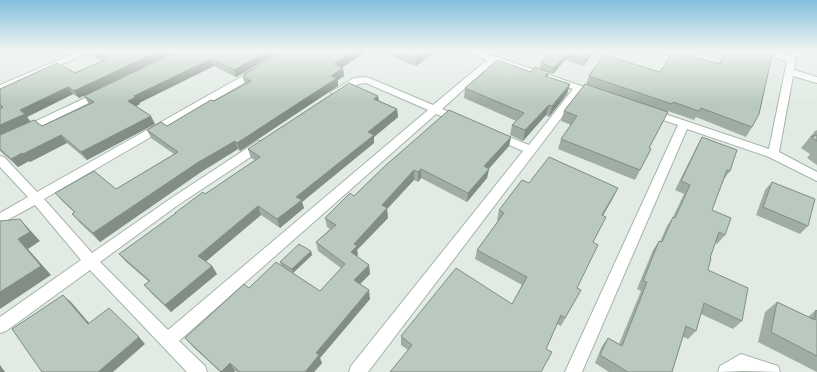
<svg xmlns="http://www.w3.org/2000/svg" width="817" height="372" font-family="Arial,sans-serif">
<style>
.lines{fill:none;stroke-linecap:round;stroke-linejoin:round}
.minor-casing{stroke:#a4b3aa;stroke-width:2}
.minor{fill:#fff;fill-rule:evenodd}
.wall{fill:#9fada4}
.shaded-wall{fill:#828d86}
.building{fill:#b9c9bf;stroke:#828d86}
</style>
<rect width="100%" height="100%" fill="#e1ebe4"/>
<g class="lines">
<g class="minor-casing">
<g id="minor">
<path d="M80,51h12l-92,40v-6z"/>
<path d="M466,51h13l120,41 2,2 -5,3 -15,-5 -213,280h-19l2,-6 172,-215 -32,-14 -1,-2 1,-2h8l30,12 44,-56 -79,-27 -52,47 22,9 1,2 -1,2h-8l-20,-8 -257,227 26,25 2,6h-20l-97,-102 -84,61 -6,2v-16l81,-57 -46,-55 -35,19v-11l28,-16 -28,-30v-11l4,1 33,35 218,-123h6l1,2 -1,2 -217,126 48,54 78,-54 88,-58h8l1,3 -1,3 -88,58 -78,57 68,68 260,-220 -62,-27c-14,0 -23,15 -33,12l-2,-2 2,-2 21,-13 13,-1 66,28 54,-45z"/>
<path d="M752,51h16l20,5 1,-5h8l-3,19 23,7v6l-24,-7 -14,76 38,20v9l-48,-24 -82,-28 -105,243h-17l113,-247 -33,-11 -1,-2 1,-2h8l116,39 18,-88z"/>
<path d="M100,91l3,1 2,2 -2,2 -103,50v-8z"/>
<path d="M741,354l37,12 2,6 -37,-1 -25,1 2,-6z"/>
</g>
</g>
<use href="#minor" class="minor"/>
</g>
<g class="wall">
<path d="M91,51h87l-99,47 -6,-4 -46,23 4,5 11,4 47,-22 -5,-8 94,-45h104l-46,26 -22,-11 -75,37 1,1 -4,2 19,18 -68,36 -20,-17 -37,19 -1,-1 -11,6 -18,-16v-62l75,-16 27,-12 -8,-4z"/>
<path d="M285,51h83l-26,16 2,9 -6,4v6l-98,65 -2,-2 -37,23 -101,70 -21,-20 -7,-8 2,-2 -12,-11 -7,-8 61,-4 58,-35 -23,-16 -4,-8 20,-4 78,-42 -2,-7 2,-1 -1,-2z"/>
<path d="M378,51h58l-20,15z"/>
<path d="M552,51h42l-10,15 -19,-6 -12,14 -5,-1 -1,4 23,7 -3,10 -18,23 -3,-2 -23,26 -13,-6 2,-10 4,-4 -52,-23 1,-10 66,-16 9,-3 1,-6z"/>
<path d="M724,51h49l-21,76 -6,10 -50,-20 -2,3 -26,-9 -19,37 2,1 -16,31 -77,-31 3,-10 10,-14 -10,-4 3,-10 22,-26 3,-9 71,-4 58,-8 4,-6z"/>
<path d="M378,96l1,5 18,8 1,8 -24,20v6l-72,59 2,6 -24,20 -19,-13 -55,46 6,5 5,8 -46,38 -20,-19 -7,-8 5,-3 -23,-20 -7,-8 57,-40 -1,-1 30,-19 50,-34 -4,-2 -3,-9z"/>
<path d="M817,130v35l-10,-7 3,-4 -9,-6 5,-6 9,-11z"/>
<path d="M511,137l-2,9 -20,23 -2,9 -20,24 -46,-24 -3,4 -4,-2 -27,29 1,9 -31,32 1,5 -1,1 12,9 1,9 -10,10 10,15 -50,59 2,5 -8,9h-77l-2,-1 -1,1h-14l-28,-26 -7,-8 64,-50 32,-23 -1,-3 31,-11 1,4 -19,18 27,18 21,-23 -23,-17 -2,-9 14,-13 -3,-2 -2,-9 29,-22 32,-31z"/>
<path d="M702,137l28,34 -6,8 -12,31 13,25 -8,9 -2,-1 -5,15 -2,12 34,51 -9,8 -32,-15 -5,17 -8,8 -5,-2 -11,35h-63l-14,-9 7,-17 6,-8 11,6 22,-53 -4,-2 16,-39 6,-9 1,1 7,-16 6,-9 11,-23 -9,-4 22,-44z"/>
<path d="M772,182l36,44 -8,8 -44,-19 9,-25z"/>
<path d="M529,183l84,15 -10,18 -10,26 -16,46 4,2 -20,36 -4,-2 -149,26 -7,-5v-9l111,-32 10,-19 -47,-26 2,-9 21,-29 -1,-1 2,-10z"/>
<path d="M777,302l31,15 8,-7 1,1v61l-59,-30 7,-30z"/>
</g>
<g class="shaded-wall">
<path d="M159,51h19l-99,47 -5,-7z"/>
<path d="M267,51h15l-46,26 -2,-7z"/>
<path d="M354,51h14l-33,21 -1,-8z"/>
<path d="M425,51h11l-20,15v-8z"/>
<path d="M591,51h3l-10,15 2,-7z"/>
<path d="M567,54l-2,6 -12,14 1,-6z"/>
<path d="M211,59l3,7 -75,37 1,1 -8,4 -4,-7 6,-5z"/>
<path d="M343,68l1,8 -6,4v6l-98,65 -3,-8 94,-67z"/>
<path d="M549,72l-3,9 -1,-5z"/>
<path d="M570,84l-3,10 -18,23 3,-11z"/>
<path d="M68,87l5,7 -46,23 4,5 -31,14v-11l20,-15z"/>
<path d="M378,96l1,8 -5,-5z"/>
<path d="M549,105l-3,10 -23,26 2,-11z"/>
<path d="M397,109l1,8 -24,20v6l-72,59 2,6 -24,20 -3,-9 19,-22 72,-65z"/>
<path d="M151,116l4,8 -68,36 -6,-8z"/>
<path d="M61,135l6,8 -37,19 -1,-1 -11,6 -7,-8z"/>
<path d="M511,137l-2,9 -27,30 2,-10z"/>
<path d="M235,141l3,8 -37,23 -101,70 -7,-9 104,-70z"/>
<path d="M421,169v9l-3,4v-10z"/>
<path d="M489,169l-2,9 -20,24 1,-9z"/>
<path d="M414,170v10l-27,29 1,9 -31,32 1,5 -6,6 -1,-9 3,-8 28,-39z"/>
<path d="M618,188l-5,10 -16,27 5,-10z"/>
<path d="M258,206l3,9 -58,49 -5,-8z"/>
<path d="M20,219l9,10 11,12 -12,8 23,26 -51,34v-17l18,-53z"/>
<path d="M311,251l1,4 -19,18 -1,-4z"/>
<path d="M369,265l1,9 -15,15 -1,-9z"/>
<path d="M212,266l5,8 -46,38 -6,-7z"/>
<path d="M369,290l1,9 -50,59 2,5 -8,9h-9l11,-19z"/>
<path d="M63,295l8,7 25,29 -8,-7z"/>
<path d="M139,337l6,7 -32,28h-15z"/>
<path d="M230,363l5,8 -1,1h-13z"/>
<path d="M0,365l5,7h-5z"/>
</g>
<g class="building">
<path d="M93,51h66l-85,40 -6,-4 -48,23 5,4 -25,11v-16l3,-2 -3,-2v-16l57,-26 18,10 32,-14z"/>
<path d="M178,51h89l-33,19 -23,-11 -77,37 2,1 -8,4 23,15 -70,36 -20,-17 -38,19 -1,-1 -11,6 -11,-10v-14l34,-15 8,6 52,-24 -10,-6z"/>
<path d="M285,51h69l-20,13 9,4 -12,8 6,2 -100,65 -2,-2 -38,22 -104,70 -21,-19 3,-2 -20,-19 39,-22 22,18 62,-37 -31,-22 14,-8 6,4 44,-26 3,1 37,-20 -8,-4 3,-2 -2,-1z"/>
<path d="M398,51h27l-9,7z"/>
<path d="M552,51h39l-5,8 -19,-5 -13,14 -13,-5z"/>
<path d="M726,51h47l-14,63 -7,13 -51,-19 -2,3 -26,-9 -1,2 -83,-28 15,-21 56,17 13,-20 47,12 2,-6h2z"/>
<path d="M498,60l33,12 4,-5 14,5 -4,4 25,8 -18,22 -3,-1 -24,25 -13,-5 12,-12 -59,-25z"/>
<path d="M349,83l29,13 -4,3 23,10 -29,23 6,3 -78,62 6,3 -25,19 -19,-13 -60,50 14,10 -47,39 -21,-20 6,-4 -31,-27 57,-41h-1l28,-21 2,2 55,-37 -12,-8z"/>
<path d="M585,84l83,28 -19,36 2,1 -11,21 -79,-31 16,-23 -13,-5z"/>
<path d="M449,110l62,27 -27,29 5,3 -21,24 -47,-24 -3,3 -4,-2 -32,35 5,3 -33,36 3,2 -6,6 18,13 -15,15 15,10 -53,63 3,2 -14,17h-65l-10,-9 -9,9 -36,-34 59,-54 5,4 27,-26 44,29 25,-27 -29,-22 20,-17 -11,-7 25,-25 4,3 32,-31z"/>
<path d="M817,135v6l-6,-4z"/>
<path d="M702,137l35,13 -7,21 -3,-1 -15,40 19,8 -6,17 -6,-3 -9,26h1l-3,12 40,18 -6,33 -38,-18 -8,28 -10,-5 -14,46h-44l-28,-17 8,-17 14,8 25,-64 -4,-1 16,-40 3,1 11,-25 2,1 15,-33 -9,-4z"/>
<path d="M549,157l69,31 -16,27 4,2 -13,25 5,3 -21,43 4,2 -16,28 -4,-3 -15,34 6,3 -11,20h-151l22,-27 -11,-9 55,-68 56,36 15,-27 -50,-27 27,-37 -5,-3 23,-30 7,3z"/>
<path d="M772,182l43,17 -7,27 -45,-19z"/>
<path d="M20,219l10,13 -12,7 23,27 -41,26v-71z"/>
<path d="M299,244l12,7 -19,18 -12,-7z"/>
<path d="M63,295l25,29 21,-16 30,29 -41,35h-56l-30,-43z"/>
<path d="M777,302l38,18 1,-10 1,1v45l-46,-24z"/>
</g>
<linearGradient id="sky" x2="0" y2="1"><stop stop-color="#82bfdc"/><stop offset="0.5" stop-color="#f2f6f3"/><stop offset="1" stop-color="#f2f6f3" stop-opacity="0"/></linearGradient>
<rect width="817" height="103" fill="url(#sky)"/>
</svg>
